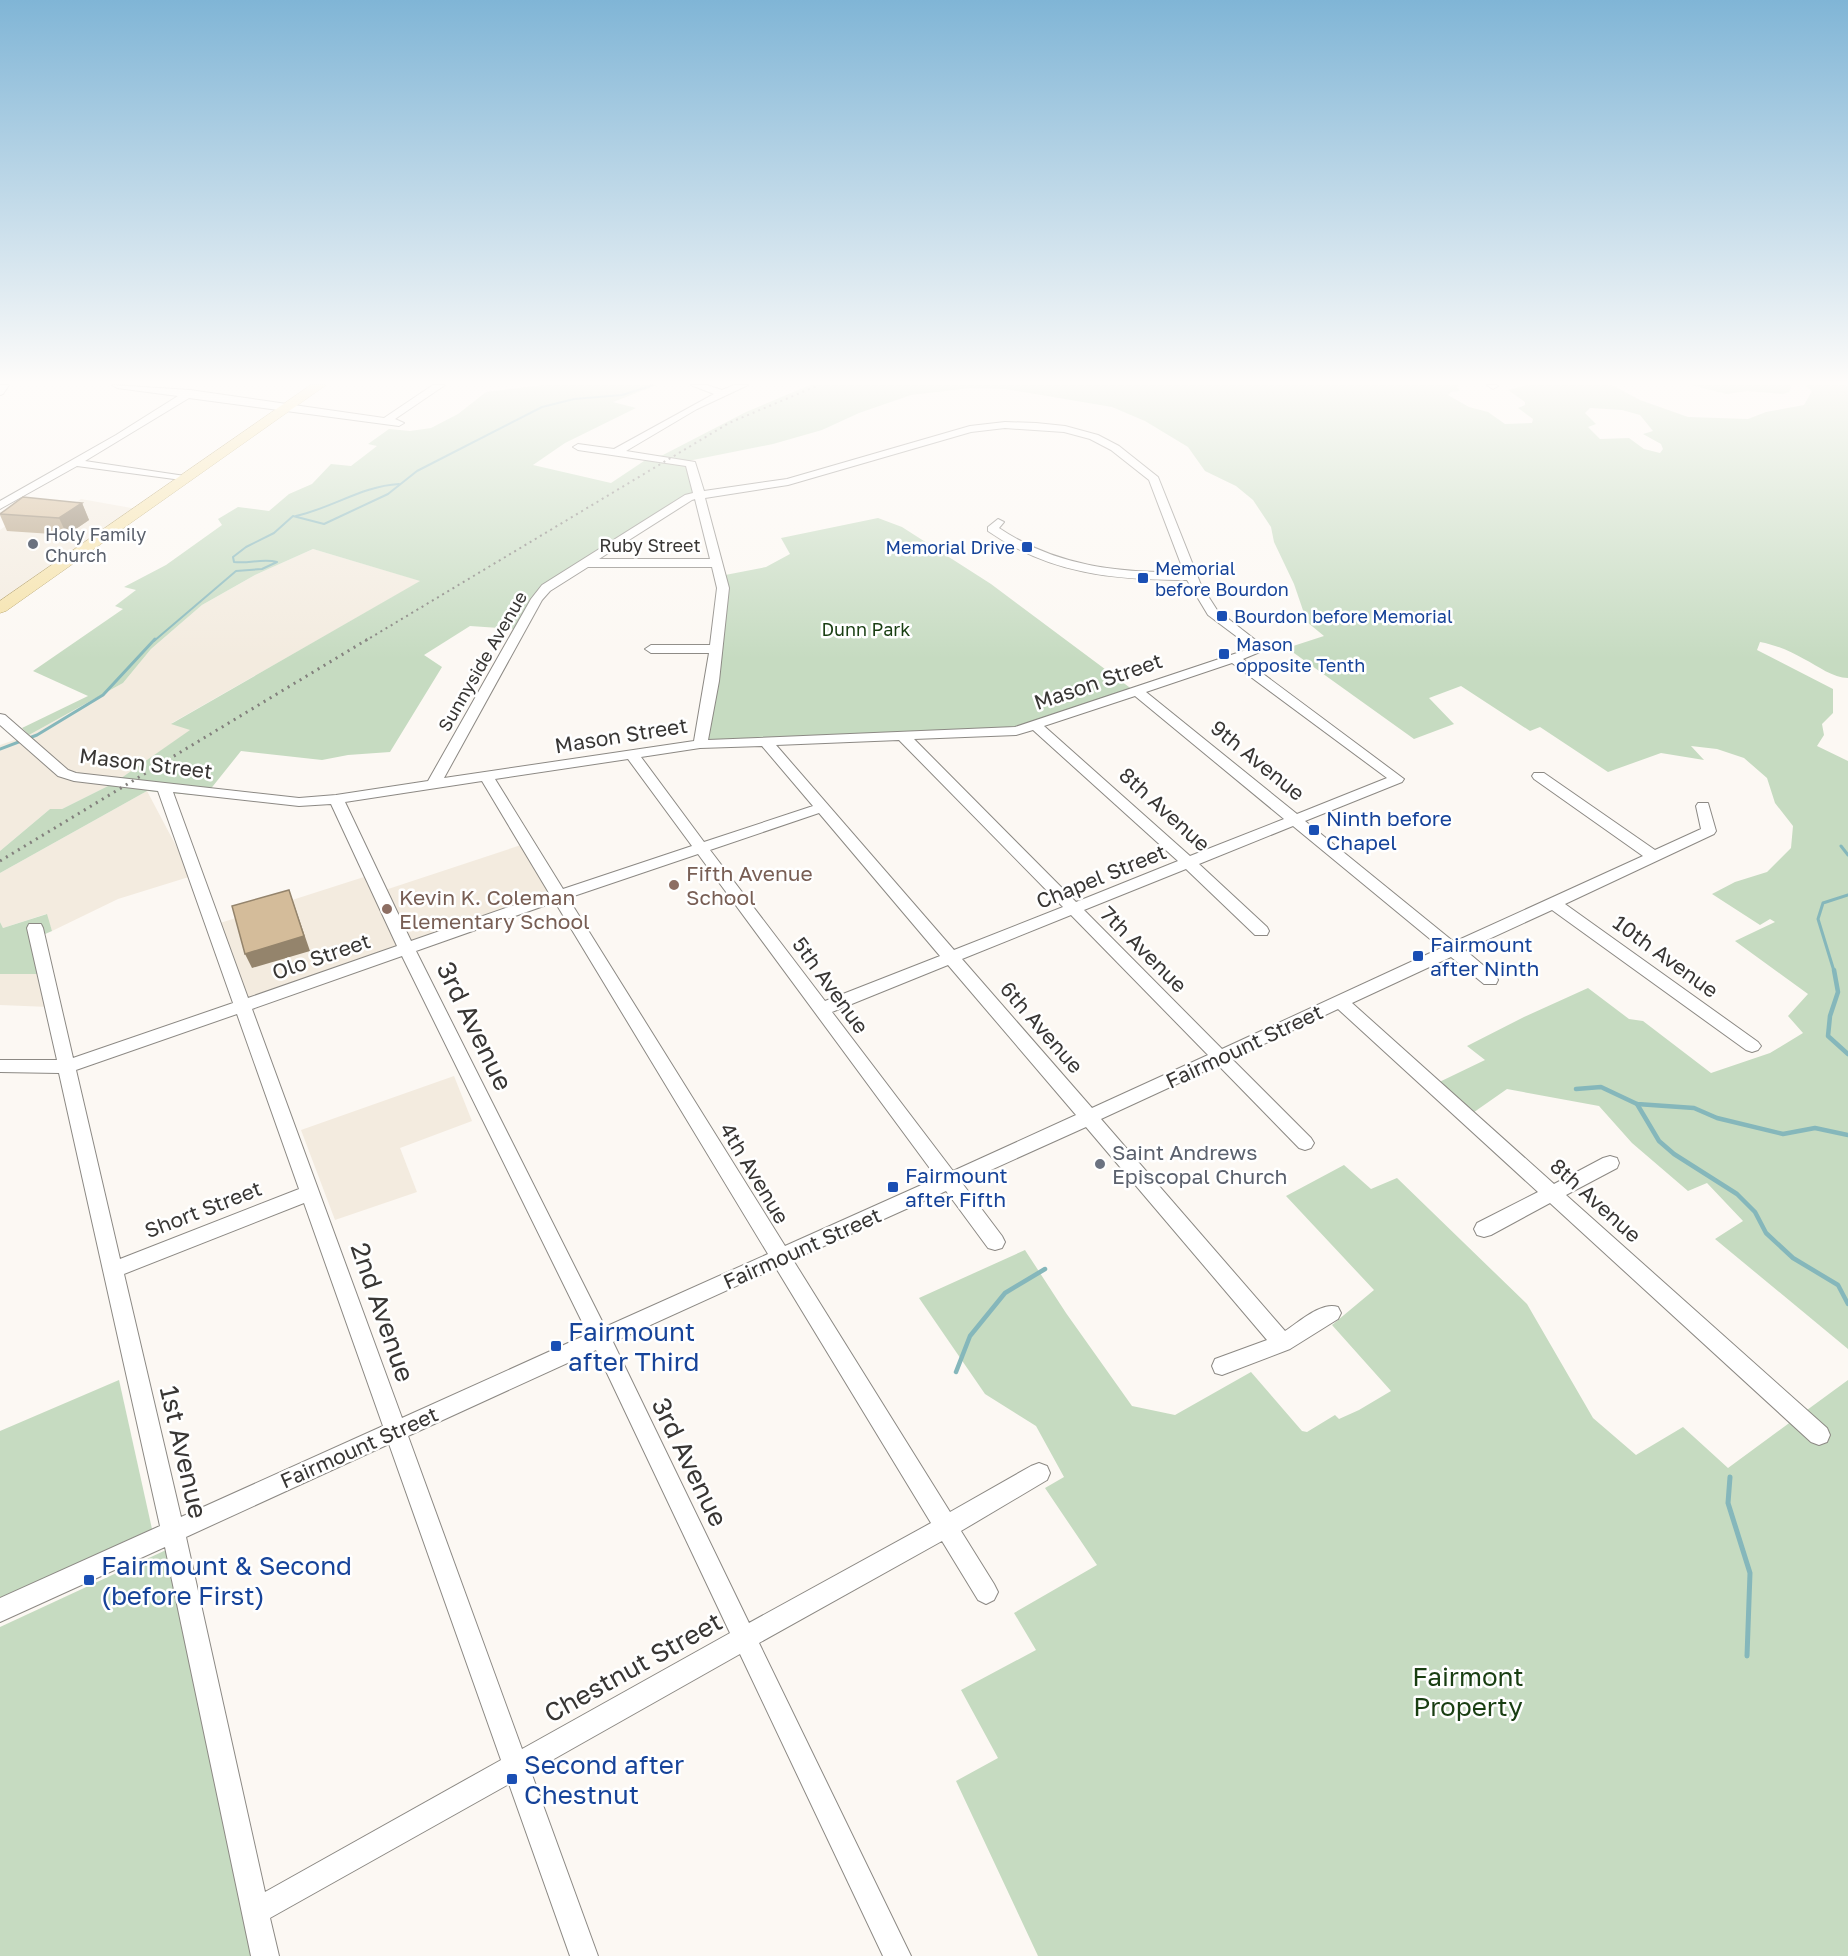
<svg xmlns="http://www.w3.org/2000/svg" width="1848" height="1956" font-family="'Golos Text',sans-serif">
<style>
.built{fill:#f3ebdf}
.green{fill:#c6dbc1;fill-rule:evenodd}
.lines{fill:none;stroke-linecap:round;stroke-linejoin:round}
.stream-far3{stroke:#85b7bb;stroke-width:2}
.stream-far2{stroke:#85b7bb;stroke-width:3}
.stream-far1{stroke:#85b7bb;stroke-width:4.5}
.stream{stroke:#85b7bb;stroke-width:5}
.minor-casing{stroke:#8c8984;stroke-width:2}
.major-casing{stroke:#ae995b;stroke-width:1}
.minor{fill:#fff;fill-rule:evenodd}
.major{fill:#f5e2a9;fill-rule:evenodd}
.rail-far1{stroke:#83807d;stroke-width:2;stroke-dasharray:2 4;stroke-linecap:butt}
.rail{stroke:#83807d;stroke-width:3;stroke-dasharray:2 5;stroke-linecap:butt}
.wall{fill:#b6a284}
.shaded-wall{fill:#94846c}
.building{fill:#d4bc9a;stroke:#94846c;stroke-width:1.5}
.worship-dot{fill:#6b7280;stroke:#fff;stroke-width:2}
.transit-dot{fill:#1a4fb4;stroke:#fff;stroke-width:2}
.education-dot{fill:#8d6e63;stroke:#fff;stroke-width:2}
.labels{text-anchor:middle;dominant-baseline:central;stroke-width:5;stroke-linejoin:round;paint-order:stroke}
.far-worship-label{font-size:18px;fill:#5b616d;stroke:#fff;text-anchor:start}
.far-street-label{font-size:18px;fill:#383634;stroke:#fff}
.far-transit-label{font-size:18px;fill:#164399;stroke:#fff;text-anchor:start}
.far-park-label{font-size:18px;fill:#193e12;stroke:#fff}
.street-label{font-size:21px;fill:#383634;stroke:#fff}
.transit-label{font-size:21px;fill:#164399;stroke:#fff;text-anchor:start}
.education-label{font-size:21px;fill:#785e54;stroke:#fff;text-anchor:start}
.worship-label{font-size:21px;fill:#5b616d;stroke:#fff;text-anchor:start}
.near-street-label{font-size:26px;fill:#383634;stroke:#fff}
.near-transit-label{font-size:26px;fill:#164399;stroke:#fff;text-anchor:start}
.near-park-label{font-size:26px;fill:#193e12;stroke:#fff}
</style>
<rect width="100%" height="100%" fill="#fcf8f3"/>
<g class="built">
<path d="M81,499l56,10 -137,96v-75l11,-8 61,-17z"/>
<path d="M313,549l108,32 -249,142 19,7 -77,53 -52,26h-12l-50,42v-106l29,-10 94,-52 28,-34 51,-44 53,-30z"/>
<path d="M147,791l45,85 -74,23 -66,32 -6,-17 -43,14 -3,-6v-49z"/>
<path d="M524,844l30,50 -310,107 -27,-77 150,-48 9,17z"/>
<path d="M0,974h43l6,33 -49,-2z"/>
<path d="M454,1076l18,45 -72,27 17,44 -82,28 -34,-90z"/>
</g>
<g class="green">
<path d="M541,385h116l-44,17 23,6 -71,35 -32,22 78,18 36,-24 16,-4 83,-43 64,-27h650l-3,2 3,4 -9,1 -3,3 21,12 19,5 17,12 27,-1 1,-4 -15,-11 7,-3v-3l-17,-12 19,-5h85l28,15 48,17 60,2 18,-7 38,-7 8,-14 -7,-6h43v293c-15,0 -30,-12 -44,-19 -14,-8 -28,-14 -44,-17l-3,8 76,39v24l-11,11 2,11 -7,11 31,15v588l-133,-110 28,-18 -36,-38 -19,8 -56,-48 -33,-37 -92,-17 -40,28 -36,-31 54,-26 -18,-14 57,-29 64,-29 41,31 14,2 68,52 59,-20 33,-20 -15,-17 20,-22 -73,-53 40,-19 -5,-3 -10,6 -48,-31 23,-12 32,-10 24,-24 2,-22 -18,-23 -8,-25 -23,-20 -27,-9 -26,-3 13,14 -43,-7 -53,19 -68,-45 -10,4 -69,-45 -32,12 25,26 -40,15 -127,-91 37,-12 -17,-14 -13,-38 -20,-42 -3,-15 -18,-27 -17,-14 -31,-15 -17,-24 -43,-26 -33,-14 -107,-18 -34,-1 -60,7 -52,18 -37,17 -49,14 -95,19 15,3 7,29 -12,2 -146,92 -28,40 -44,-3 -46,29 18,12 -52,85 -42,3 -26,5 -81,-9 -36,45 -58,-5 -147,82v-22l50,-42h12l52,-26 76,-53 -19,-6 249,-143 -107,-32 -58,26 -53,30 -51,44 -28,34 -94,52 -7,-7 66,-32 -55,-25 90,-62 -8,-3 21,-16 -12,-3 42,-22 56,-40 -4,-6 20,-12 31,4 20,-17 23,-10 19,-20 20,2 26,-20 -9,-2 21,-15 21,2 21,-3 27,-14 28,-22zM1590,408l32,2 18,5 13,16 -10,3 18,10 2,5 -3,4 -16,-4 -15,-11 -29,1 -12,-12 8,-3 -11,-11z"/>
<path d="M1690,385h102l-3,7 -6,2 -36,-3 -20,3z"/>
<path d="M878,518l24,9 89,57 142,106 -122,39 -307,12 16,-165 46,-9 24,-13 -9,-16z"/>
<path d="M47,914l5,17 -16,7 7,36h-43v-52l3,6z"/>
<path d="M1344,1165l27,24 26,-11 130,126 66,114 43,37 47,-28 45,41 120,-88v576h-810l-82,-175 42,-23 -37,-68 75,-40 -22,-37 83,-48 -52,-77 19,-11 -28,-51 -51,-32 -66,-96 106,-48 41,63 66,93 43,9 76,-43 51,59 5,1 28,-17 4,4 20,-9 32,-19 -59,-66 42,-35 -88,-94z"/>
<path d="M119,1380l33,149 -152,69v-167z"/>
<path d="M179,1544l92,412h-271v-329z"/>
</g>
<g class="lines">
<g class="stream-far3">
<path d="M296,516c36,-8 66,-30 103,-32"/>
<path d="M154,641l82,-70 26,-2 15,-7c-14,-4 -28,2 -43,0l-1,-5 13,-10 28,-14 19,-17 31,8 64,-30 29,-23 125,-64 32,-8 48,-4 31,-10"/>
</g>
<g class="stream-far2">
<path d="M0,749l37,-14 66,-40 52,-56"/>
<path d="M1841,846l7,9"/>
<path d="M1834,971l-16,-52 5,-16 25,-8"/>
</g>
<g class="stream-far1">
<path d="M1834,970l4,22 -8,24 -2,20 20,18"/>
<path d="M1576,1089l25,-2 36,17 57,4 23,10 66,16 32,-6 33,7"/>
<path d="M1637,1104l22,37 15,13 63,40 18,18 11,21 27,25 45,27 10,19"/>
<path d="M956,1372l14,-36 35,-43 40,-24"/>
</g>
<path class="stream" d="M1730,1477l-2,26 22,70 -3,83"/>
<g class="minor-casing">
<g id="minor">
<path d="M0,385h9l-6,9 -3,1z"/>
<path d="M112,385l78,5 194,28 49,-33h12l-50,34 9,4 -5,3 -210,-28 -104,63 100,15 4,1v4l-112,-15 -77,43v-8l116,-66 62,-39 -61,-8z"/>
<path d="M691,385h16l15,5 12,-5h14l-51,24 -71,42 69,11 9,29 83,-12 183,-53 35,-4 31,1 29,3 33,9 21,11 39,31 43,108 16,25 50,39 -24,10 161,120 -2,3 -97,39 149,121 189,-86 -109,-77 -2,-3 2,-3h10l111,77 46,-21 -5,-23 2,-3h10l8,28 -2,3 -149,70 193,138 3,4 -3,4 -6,2 -6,-2 -194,-140 -87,40 31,26 2,4 -2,4h-12l-33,-27 -99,46 202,181 49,-26 7,-2 7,2 2,5 -2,5 -51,27 261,233 3,7 -3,7 -8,3 -8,-3 -261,-239 -59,32 -7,2 -7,-2 -3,-6 3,-6 61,-31 -200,-183 -106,50 79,79 3,5 -3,5 -6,2 -6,-2 -81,-83 -117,54 184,212c14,-9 37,-30 53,-24l3,6 -3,6 -48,30 -68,26 -7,-2 -3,-7 3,-7 52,-19 -181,-213 -124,56 40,53 3,6 -3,6 -7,2 -7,-2 -42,-57 -153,69 157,252 81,-46 8,-3 8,3 3,7 -3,7 -86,51 33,53 4,8 -4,8 -8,4 -8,-4 -36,-59 -183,102 152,313h-28l-143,-302 -209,118 67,184h-28l-61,-172 -239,134 9,38h-28l-86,-409 -165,75v-24l160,-72 -101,-453 -59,-1v-12h57l-30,-132 2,-4h12l2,4 30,130 160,-55 -75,-212 -84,-10 -16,-5 -58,-51v-11l5,1 63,55 8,3 223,25 37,-3 92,-14 103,-182 11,-14 143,-90 8,-2 -7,-27 -108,-16 -5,-3 5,-3 36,5 100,-55zM1005,428l59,4 26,7 21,11 38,30 35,92c-66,1 -129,-6 -185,-44l5,-6 -6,-3 -10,8v4c62,43 126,49 199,49l21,35 44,33 -237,79 -307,13 11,-59 10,-93 -24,-90 83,-13 183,-53zM695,499l15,60h-111l93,-59zM588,567h124l5,21 -7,57h-59l-6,4 6,4h58l-15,88 -250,37 98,-178 8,-9zM1232,663l155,115 -90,36 -151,-122zM1135,696l149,123 -94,37 -146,-130zM1033,730l145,131 -102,41 -162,-163 102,-4zM899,740l164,167 -109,43 -178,-205zM762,746l51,60 -109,36 -63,-85 59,-9zM628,759l64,87 -129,43 -68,-110zM482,781l67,112 -138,48 -66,-139zM173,792l126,14 32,-2 66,142 -149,52zM819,813l121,143 -115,45 -115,-151zM1293,826l148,122 -219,101 -138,-139 102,-41 69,66h12l2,-4 -2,-4 -68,-63zM698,854l239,324 -152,68 -217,-348zM555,902l213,352 -163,73 -189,-376zM1071,915l137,140 -116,53 -130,-149zM402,956l186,378 -186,84 -150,-409zM948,965l128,150 -123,56 -121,-159zM237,1014l62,175 -179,70 -44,-189zM304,1203l79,223 -202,91 -57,-243zM776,1268l155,255 -182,100 -136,-281zM596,1350l134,283 -208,116 -114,-313zM389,1444l112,316 -236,132 -79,-355z"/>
<path d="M1487,385h10l1,1 -5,3z"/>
</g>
</g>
<g class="major-casing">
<path id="major" d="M311,385h15l-320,226 -6,2v-12z"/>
</g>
<use href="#minor" class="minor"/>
<use href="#major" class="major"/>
<path class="rail-far1" d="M365,641l364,-218 90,-38"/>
<path class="rail" d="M0,861l368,-222"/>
</g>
<path class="wall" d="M82,503l7,17 -22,15 -60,-4 -7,-16v-2z"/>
<g class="shaded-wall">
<path d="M82,503l7,17 -22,15 -8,-17z"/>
<path d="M289,890l21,61 -58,17 -7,-14z"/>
</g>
<g class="building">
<path d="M23,497l59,6 -23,15 -59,-4z"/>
<path d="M289,890l15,46 -59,18 -13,-48z"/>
</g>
<linearGradient id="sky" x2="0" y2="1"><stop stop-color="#80b5d6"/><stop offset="0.58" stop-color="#fefcfa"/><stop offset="1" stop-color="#fefcfa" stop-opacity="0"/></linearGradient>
<rect width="1848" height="659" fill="url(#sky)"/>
<g class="worship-dot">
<circle cx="33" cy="544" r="6"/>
<circle cx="1100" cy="1164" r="6"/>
</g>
<g class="transit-dot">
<rect x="1021" y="541" width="12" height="12" rx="3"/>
<rect x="1137" y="572" width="12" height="12" rx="3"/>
<rect x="1216" y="610" width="12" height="12" rx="3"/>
<rect x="1218" y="648" width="12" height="12" rx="3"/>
<rect x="1308" y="824" width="12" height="12" rx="3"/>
<rect x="1412" y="950" width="12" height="12" rx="3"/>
<rect x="887" y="1181" width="12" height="12" rx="3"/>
<rect x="550" y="1340" width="12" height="12" rx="3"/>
<rect x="83" y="1574" width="12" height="12" rx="3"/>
<rect x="506" y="1773" width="12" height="12" rx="3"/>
</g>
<g class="education-dot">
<circle cx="674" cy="885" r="6"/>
<circle cx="387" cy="909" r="6"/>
</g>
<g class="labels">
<g class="far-worship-label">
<text x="45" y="534">Holy Family<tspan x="45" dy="21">Church</tspan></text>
</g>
<g class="far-street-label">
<text x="650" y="545">Ruby Street</text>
<text transform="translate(482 661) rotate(-60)">Sunnyside Avenue</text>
</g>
<g class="far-transit-label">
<text x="1015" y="547" text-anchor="end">Memorial Drive</text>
<text x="1155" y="568">Memorial<tspan x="1155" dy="21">before Bourdon</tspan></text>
<text x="1234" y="616">Bourdon before Memorial</text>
<text x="1236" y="644">Mason<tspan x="1236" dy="21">opposite Tenth</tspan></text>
</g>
<g class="far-park-label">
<text x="866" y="629">Dunn Park</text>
</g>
<g class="street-label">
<text transform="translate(1098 681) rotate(-19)">Mason Street</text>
<text transform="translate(621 735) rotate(-9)">Mason Street</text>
<text transform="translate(1258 760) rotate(39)">9th Avenue</text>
<text transform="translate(146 763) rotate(7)">Mason Street</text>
<text transform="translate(1165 809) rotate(42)">8th Avenue</text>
<text transform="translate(1101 876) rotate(-22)">Chapel Street</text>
<text transform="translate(1144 949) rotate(45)">7th Avenue</text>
<text transform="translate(321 956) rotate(-19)">Olo Street</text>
<text transform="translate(1666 956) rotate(36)">10th Avenue</text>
<text transform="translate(831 985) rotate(54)">5th Avenue</text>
<text transform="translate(1042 1027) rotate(49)">6th Avenue</text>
<text transform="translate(1244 1046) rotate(-25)">Fairmount Street</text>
<text transform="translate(755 1173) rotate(59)">4th Avenue</text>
<text transform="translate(1596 1200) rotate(42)">8th Avenue</text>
<text transform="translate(203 1209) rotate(-21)">Short Street</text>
<text transform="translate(802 1248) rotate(-24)">Fairmount Street</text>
<text transform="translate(359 1447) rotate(-24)">Fairmount Street</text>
</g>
<g class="transit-label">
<text x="1326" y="818">Ninth before<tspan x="1326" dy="24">Chapel</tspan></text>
<text x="1430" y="944">Fairmount<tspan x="1430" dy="24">after Ninth</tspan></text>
<text x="905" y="1175">Fairmount<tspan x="905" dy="24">after Fifth</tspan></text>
</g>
<g class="education-label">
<text x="686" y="873">Fifth Avenue<tspan x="686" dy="24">School</tspan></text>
<text x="399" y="897">Kevin K. Coleman<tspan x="399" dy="24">Elementary School</tspan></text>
</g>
<g class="worship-label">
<text x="1112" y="1152">Saint Andrews<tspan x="1112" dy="24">Episcopal Church</tspan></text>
</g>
<g class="near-street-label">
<text transform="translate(475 1026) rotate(64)">3rd Avenue</text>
<text transform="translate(383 1312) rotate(71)">2nd Avenue</text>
<text transform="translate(184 1452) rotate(77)">1st Avenue</text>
<text transform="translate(690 1462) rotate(64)">3rd Avenue</text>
<text transform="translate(633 1667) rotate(-29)">Chestnut Street</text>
</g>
<g class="near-transit-label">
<text x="568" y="1331">Fairmount<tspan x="568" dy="30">after Third</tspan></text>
<text x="101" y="1565">Fairmount &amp; Second<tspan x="101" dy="30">(before First)</tspan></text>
<text x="524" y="1764">Second after<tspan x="524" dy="30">Chestnut</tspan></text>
</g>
<g class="near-park-label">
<text x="1468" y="1676">Fairmont<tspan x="1468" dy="30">Property</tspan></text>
</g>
</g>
</svg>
